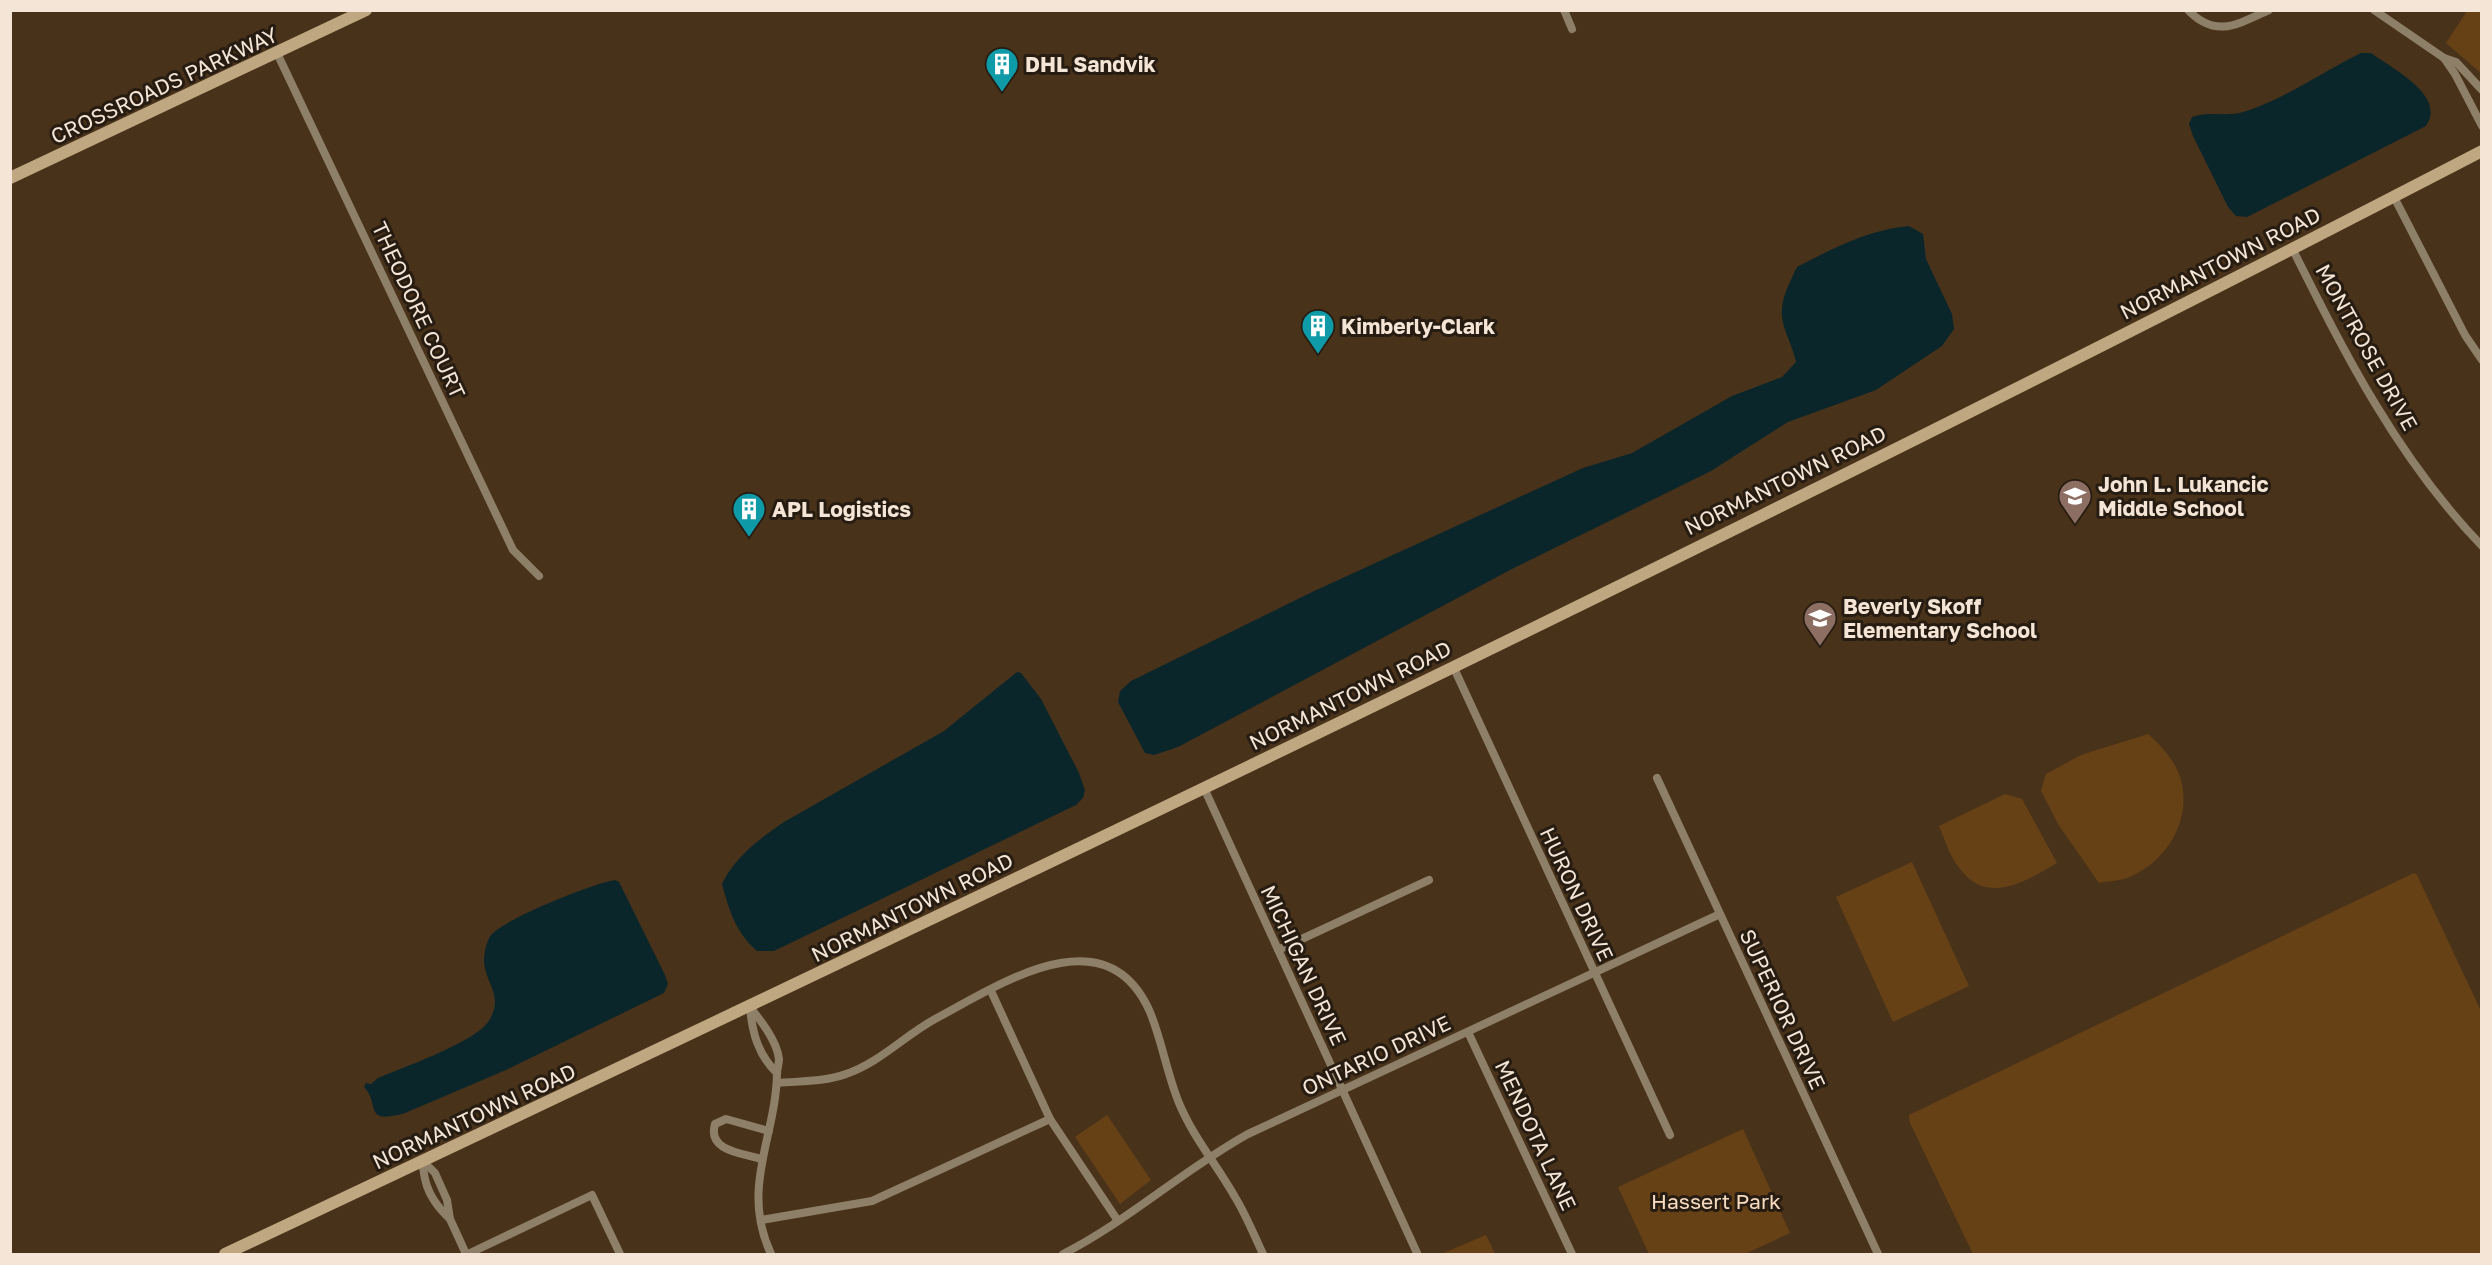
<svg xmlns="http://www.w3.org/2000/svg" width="2492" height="1265" font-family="'Golos Text',sans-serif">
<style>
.green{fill:#674116}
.water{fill:#0a262b}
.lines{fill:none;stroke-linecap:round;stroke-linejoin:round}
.street{stroke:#8e7f68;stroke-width:8}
.secondary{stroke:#bea781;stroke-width:12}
.labels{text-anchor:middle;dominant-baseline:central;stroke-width:6;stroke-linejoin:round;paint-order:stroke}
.poi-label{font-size:21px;font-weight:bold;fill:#f4e5d6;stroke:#271c12;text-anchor:start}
.street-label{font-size:21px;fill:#f4e5d6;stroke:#271c12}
.park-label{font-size:21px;fill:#f6dbc1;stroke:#271c12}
</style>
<rect width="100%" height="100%" fill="#49321a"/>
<g class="green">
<path d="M2467,11h14v62l-35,-30z"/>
<path d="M2148,734c13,12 24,23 31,40 16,43 -12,89 -52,104 -9,3 -19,3 -28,5l-41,-59 -17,-33 5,-17 35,-19z"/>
<path d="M2005,794l17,5 35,64c-31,18 -69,43 -97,6 -10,-12 -15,-29 -21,-43z"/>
<path d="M1912,862l57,124 -76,36 -57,-125z"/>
<path d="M2414,873l3,2 64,136v243h-508l-63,-131 -1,-8z"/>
<path d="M1107,1115l44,65 -31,24 -45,-67z"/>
<path d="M1743,1129l47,104 -45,21h-96l-31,-67z"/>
<path d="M1486,1235l9,19h-54z"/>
</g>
<g class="water">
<path d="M2361,53h10c20,15 76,42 55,73l-179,91 -11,-1 -8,-9 -35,-71 -4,-12 3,-7c17,-6 35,0 51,-5 42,-13 79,-40 118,-59z"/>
<path d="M1909,226l14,8 3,25 26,55 2,15 -12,17 -66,44 -88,32 -77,49 -201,99 -332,177 -24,8 -9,-2 -27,-51 2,-11 11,-10 181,-89 271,-124 49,-15 100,-57 50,-19 14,-15c-3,-15 -12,-30 -14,-45 -2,-17 8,-35 15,-50 36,-19 71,-37 112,-41z"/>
<path d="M1017,672l4,1 20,26 38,74 6,17 -2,8 -7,7 -302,146h-17c-21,-18 -28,-41 -35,-67 13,-27 37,-45 62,-62l160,-91z"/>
<path d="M615,880l4,2 46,93 3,9 -4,9 -158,77 -101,43c-43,12 -24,-8 -41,-26l2,-4 5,1 7,-6c24,-10 97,-36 110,-56 17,-25 -2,-37 -4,-60 0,-8 2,-20 7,-27 13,-16 103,-52 124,-55z"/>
</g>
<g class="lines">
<g class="street">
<path d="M1564,10l8,19"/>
<path d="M2188,10c28,29 50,14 81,0"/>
<path d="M2374,10l70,48 12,4 26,28"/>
<path d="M277,53l236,497 26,26"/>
<path d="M2444,58l11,16 27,52"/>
<path d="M2394,197l71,138 17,25"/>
<path d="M2292,248c53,106 106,211 190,298"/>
<path d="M1453,666l217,469"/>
<path d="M1657,778l221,476"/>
<path d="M1204,788l213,465"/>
<path d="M1278,950l151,-70"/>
<path d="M991,991l59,128 68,102"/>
<path d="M750,1007c11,14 27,34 29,52 0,5 -2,10 -2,14 -1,65 -37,114 -6,181"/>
<path d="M750,1007c2,25 8,48 27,66"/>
<path d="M1468,1032l104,222"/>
<path d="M778,1083c23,-2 46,-1 68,-9 33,-11 58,-38 89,-55 64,-34 171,-107 215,-7 12,29 17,62 29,91 14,34 38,62 56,94 11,18 19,38 28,57"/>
<path d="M761,1159c-19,-6 -54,-8 -46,-35l11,-5 43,12"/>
<path d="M423,1161l12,12 12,27 3,19 16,35"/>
<path d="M423,1161c0,24 9,41 26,57"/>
<path d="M761,1220l111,-19 178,-82"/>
<path d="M468,1254l124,-59 28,59"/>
<path d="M1063,1254c65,-33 120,-84 185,-120l472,-220"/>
</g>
<g class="secondary">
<path d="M10,178l356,-168"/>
<path d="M225,1254c757,-357 1513,-717 2257,-1103"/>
</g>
</g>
<defs>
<g id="building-pin" transform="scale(1.725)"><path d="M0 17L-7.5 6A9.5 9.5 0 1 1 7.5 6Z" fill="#0f9aa8" stroke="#271c12"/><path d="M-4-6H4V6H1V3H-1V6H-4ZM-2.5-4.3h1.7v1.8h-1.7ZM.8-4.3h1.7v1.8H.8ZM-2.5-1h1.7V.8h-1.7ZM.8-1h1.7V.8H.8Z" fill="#fff"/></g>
<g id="school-pin" transform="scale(1.725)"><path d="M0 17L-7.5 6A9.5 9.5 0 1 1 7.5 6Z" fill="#8d6e63" stroke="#271c12"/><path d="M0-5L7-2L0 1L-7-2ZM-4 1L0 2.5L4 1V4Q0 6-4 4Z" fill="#fff"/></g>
</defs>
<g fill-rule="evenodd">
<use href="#building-pin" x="1002" y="64"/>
<use href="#building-pin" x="1318" y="326"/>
<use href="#school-pin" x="2075" y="496"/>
<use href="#building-pin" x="749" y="509"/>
<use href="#school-pin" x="1820" y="618"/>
</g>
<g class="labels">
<g class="poi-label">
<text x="1025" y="64">DHL Sandvik</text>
<text x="1341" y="326">Kimberly-Clark</text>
<text x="2098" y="484">John L. Lukancic<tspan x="2098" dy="24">Middle School</tspan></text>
<text x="772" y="509">APL Logistics</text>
<text x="1843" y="606">Beverly Skoff<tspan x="1843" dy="24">Elementary School</tspan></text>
</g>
<g class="street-label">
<text transform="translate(164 85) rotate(-25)">CROSSROADS PARKWAY</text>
<text transform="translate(2220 263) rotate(-27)">NORMANTOWN ROAD</text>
<text transform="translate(419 310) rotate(65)">THEODORE COURT</text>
<text transform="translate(2367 347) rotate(61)">MONTROSE DRIVE</text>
<text transform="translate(1785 480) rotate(-26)">NORMANTOWN ROAD</text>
<text transform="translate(1350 695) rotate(-26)">NORMANTOWN ROAD</text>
<text transform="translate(1577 894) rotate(65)">HURON DRIVE</text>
<text transform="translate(912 907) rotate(-26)">NORMANTOWN ROAD</text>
<text transform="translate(1304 965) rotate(65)">MICHIGAN DRIVE</text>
<text transform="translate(1783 1009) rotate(65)">SUPERIOR DRIVE</text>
<text transform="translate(1376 1055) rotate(-25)">ONTARIO DRIVE</text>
<text transform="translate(474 1116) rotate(-25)">NORMANTOWN ROAD</text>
<text transform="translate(1536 1135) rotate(65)">MENDOTA LANE</text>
</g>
<g class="park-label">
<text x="1716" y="1201">Hassert Park</text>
</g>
</g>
<rect width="2492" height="1265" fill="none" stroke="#f4e5d6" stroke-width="24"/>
</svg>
